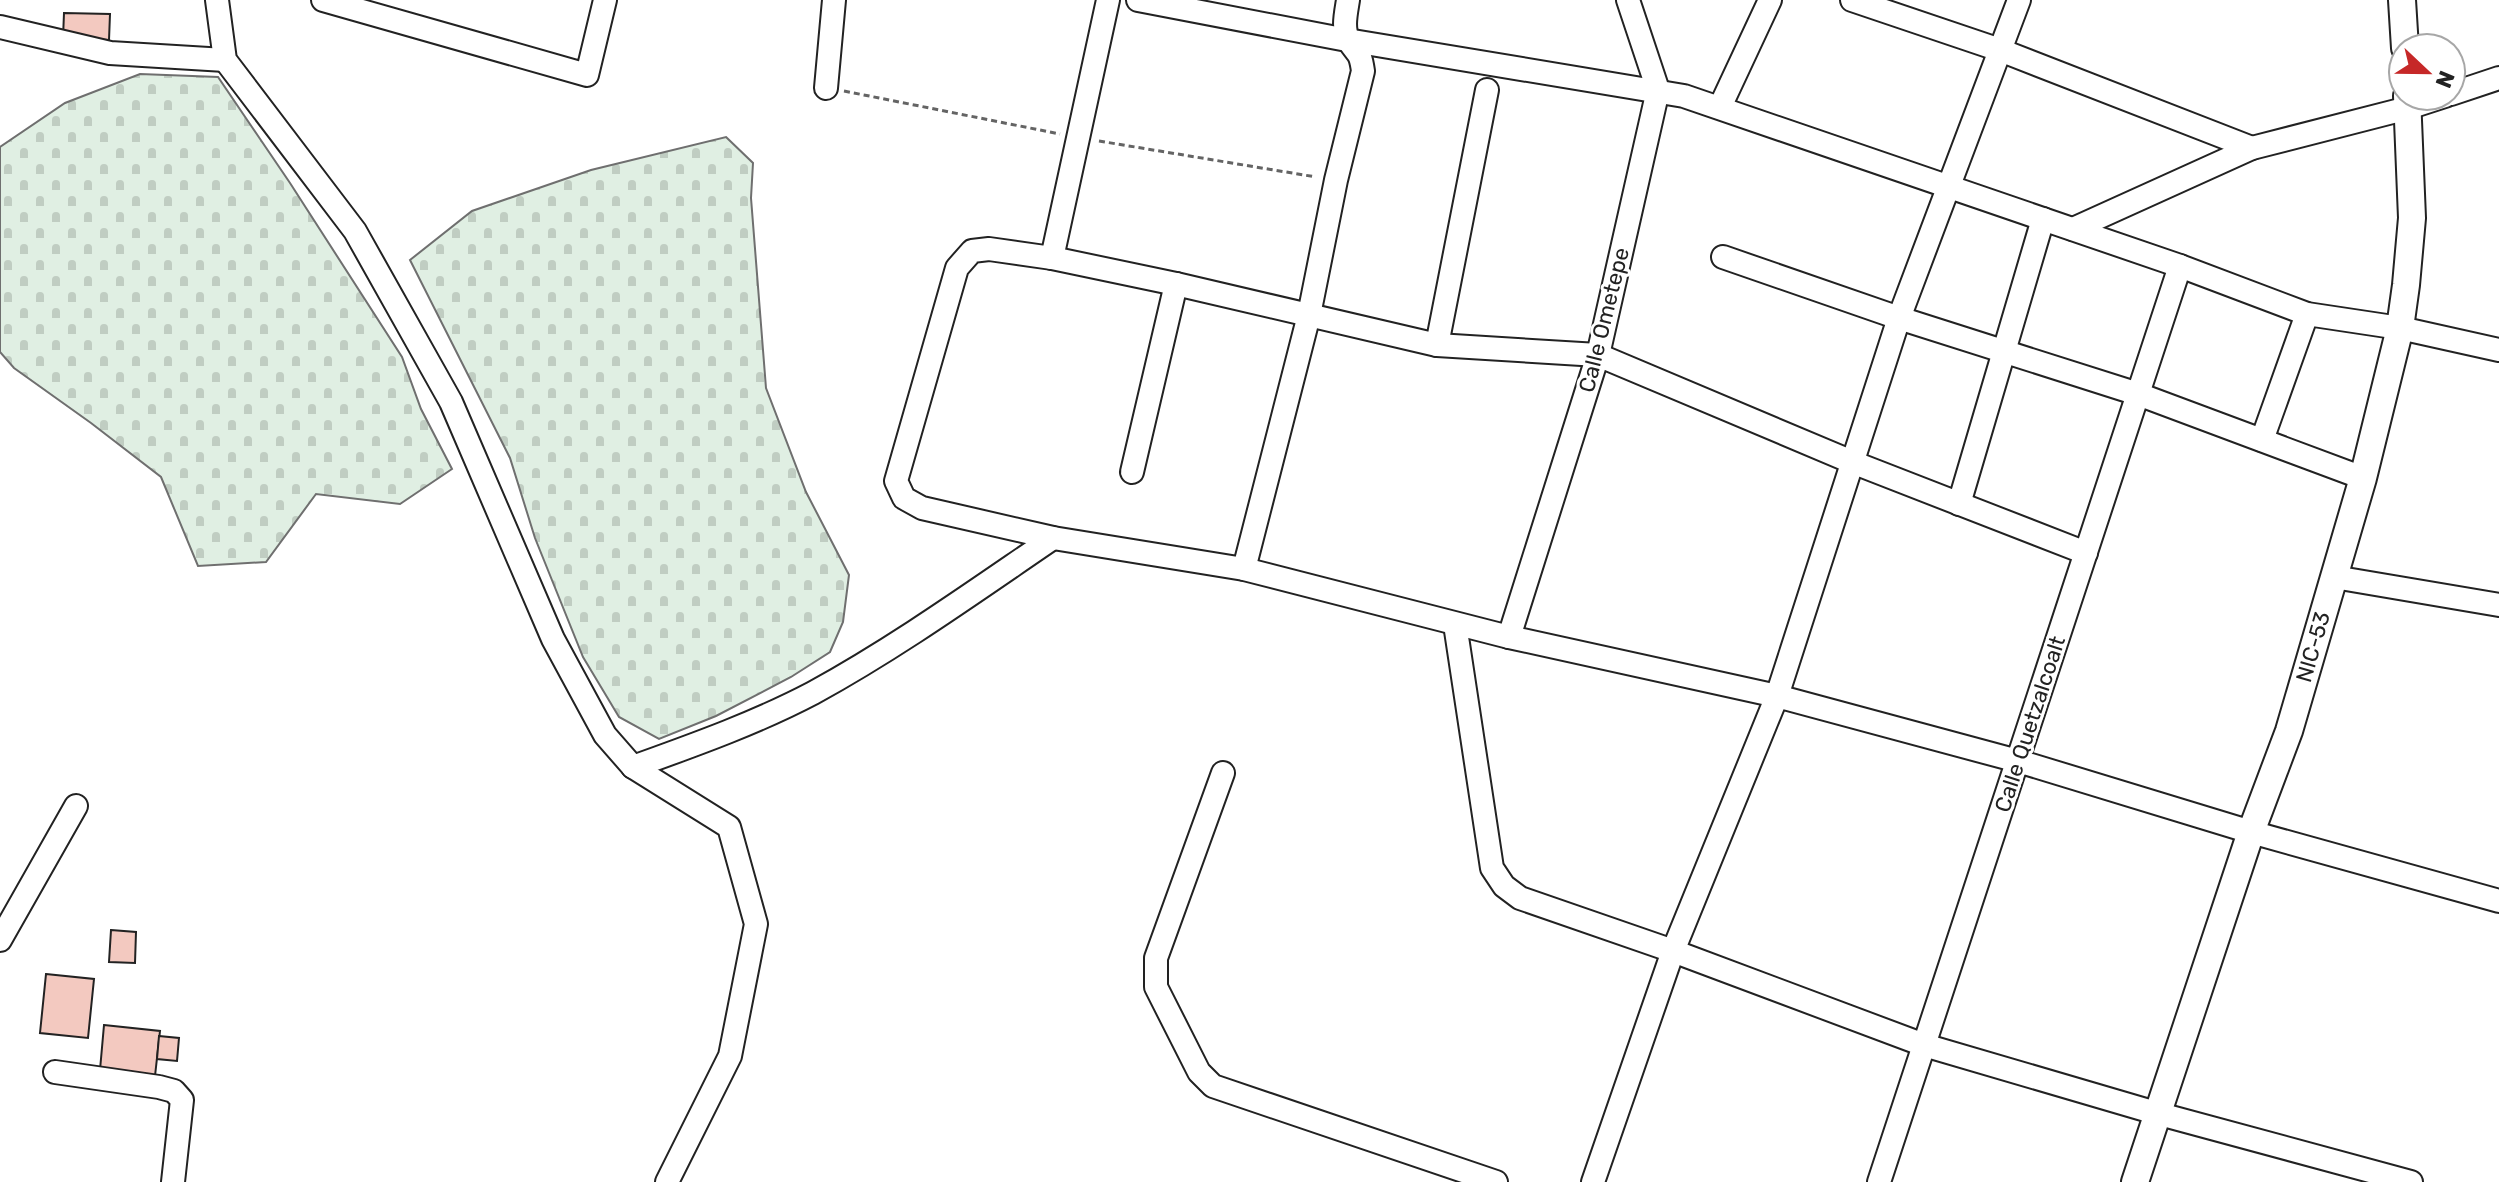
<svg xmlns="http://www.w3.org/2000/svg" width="2499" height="1182" font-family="Rubik,sans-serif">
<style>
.cemetery{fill:url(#cemetery-stones);stroke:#6f6f6f;stroke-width:2}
.building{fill:#f3c9c0;stroke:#222;stroke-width:2}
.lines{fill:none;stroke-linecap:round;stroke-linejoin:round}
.minor-casing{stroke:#222;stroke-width:26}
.major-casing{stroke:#222;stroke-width:30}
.path{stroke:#646464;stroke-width:3;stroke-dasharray:6 4;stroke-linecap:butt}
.minor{stroke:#fff;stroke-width:22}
.major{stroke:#fff;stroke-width:26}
.labels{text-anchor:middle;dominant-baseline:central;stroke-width:6;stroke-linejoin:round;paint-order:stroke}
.street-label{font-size:22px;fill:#222;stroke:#fff}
</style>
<defs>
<pattern id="cemetery-stones" width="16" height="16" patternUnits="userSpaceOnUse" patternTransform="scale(2)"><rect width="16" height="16" fill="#e0efe3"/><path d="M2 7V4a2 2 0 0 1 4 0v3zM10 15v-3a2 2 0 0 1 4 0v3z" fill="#c0cdc2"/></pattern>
</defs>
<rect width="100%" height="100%" fill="#fff"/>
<g class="cemetery">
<path d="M140,74l78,3 72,106 112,174 19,52 31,60 -52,35 -84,-10 -50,68 -68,4 -37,-89 -70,-54 -77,-55 -14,-16v-205l65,-44z"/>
<path d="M726,137l27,26 -2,35 15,190 40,104 43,83 -6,47 -13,30 -39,25 -75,39 -57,23 -40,-22 -36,-60 -48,-119 -25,-80 -100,-198 62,-49 119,-41z"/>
</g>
<g class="building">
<path d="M64,13l46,1 -1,26 -46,-2z"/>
<path d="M111,930l25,2 -1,31 -26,-1z"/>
<path d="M46,974l48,5 -6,59 -48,-5z"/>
<path d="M104,1025l56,6 -5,45 -55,-6z"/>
<path d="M159,1036l20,2 -2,23 -20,-2z"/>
</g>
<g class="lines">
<g class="minor-casing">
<g id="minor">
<path d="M217,0l8,60 130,171 96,171 102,237 52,96 28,32 96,60 27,97 -26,132 -63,126"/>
<path d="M323,0l264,75 18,-75"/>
<path d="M1138,0l209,40 337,56 496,170 127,48 93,14 99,22"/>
<path d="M1852,0l148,50 252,98"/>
<path d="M0,27l110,26 115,7"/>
<path d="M826,88l8,-88"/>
<path d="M2451,94l48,-16"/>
<path d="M1720,107l50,-107"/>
<path d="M2073,229l179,-81 156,-40 37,-12"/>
<path d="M1723,257l176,61 239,76 225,84"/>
<path d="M1052,258l56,-258"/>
<path d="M1437,345l50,-255"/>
<path d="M2262,440l45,-126"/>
<path d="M1132,472l44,-188"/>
<path d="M1959,504l84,-285"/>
<path d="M2086,553l-234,-91 -254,-107 -161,-10 -261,-61 -124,-26 -63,-9 -17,2 -15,17 -61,213 8,17 18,10 131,30 191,31 265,68 268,59 241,65 233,71 248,69"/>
<path d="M1244,569l65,-254 27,-135 27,-109c-3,-21 -5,-15 -14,-30 -7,-12 -3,-28 -1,-41"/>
<path d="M2334,577l165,28"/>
<path d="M1455,624l37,244 12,18 16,12 153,53 251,94 232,68 255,69"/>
<path d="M1509,637l89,-282 60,-265 -30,-90"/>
<path d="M633,767c61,-22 123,-44 180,-74 84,-46 162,-102 240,-155"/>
<path d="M1223,773l-67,185v29l43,85 14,14 283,96"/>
<path d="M0,940l76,-134"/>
<path d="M55,1072l104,15 15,4 8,9 -9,82"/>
<path d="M1593,1182l80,-231 104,-255 122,-378 120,-318"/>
<path d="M1879,1182l301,-916"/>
</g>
</g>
<g class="major-casing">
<g id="major">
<path d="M2402,0l3,48"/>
<path d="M2135,1182l116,-350 38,-101 74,-253 37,-150 6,-43 6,-67 -5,-122"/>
</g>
</g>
<g class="path">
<path d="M844,91l216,43"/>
<path d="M1099,141l217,36"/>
</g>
<use href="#minor" class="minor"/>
<use href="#major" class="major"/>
</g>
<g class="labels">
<g class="street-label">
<text transform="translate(1604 320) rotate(-76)">Calle Ometepe</text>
<text transform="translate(2313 647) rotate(-74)">NIC-53</text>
<text transform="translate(2030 724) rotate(-72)">Calle Quetzalcoalt</text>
</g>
</g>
<g transform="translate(2427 72) rotate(112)"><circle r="38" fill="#ffffff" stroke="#a7a7a7" stroke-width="2"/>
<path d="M0-6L14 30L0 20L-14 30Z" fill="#c62828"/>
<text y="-12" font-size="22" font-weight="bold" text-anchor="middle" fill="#222222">N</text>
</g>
</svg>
